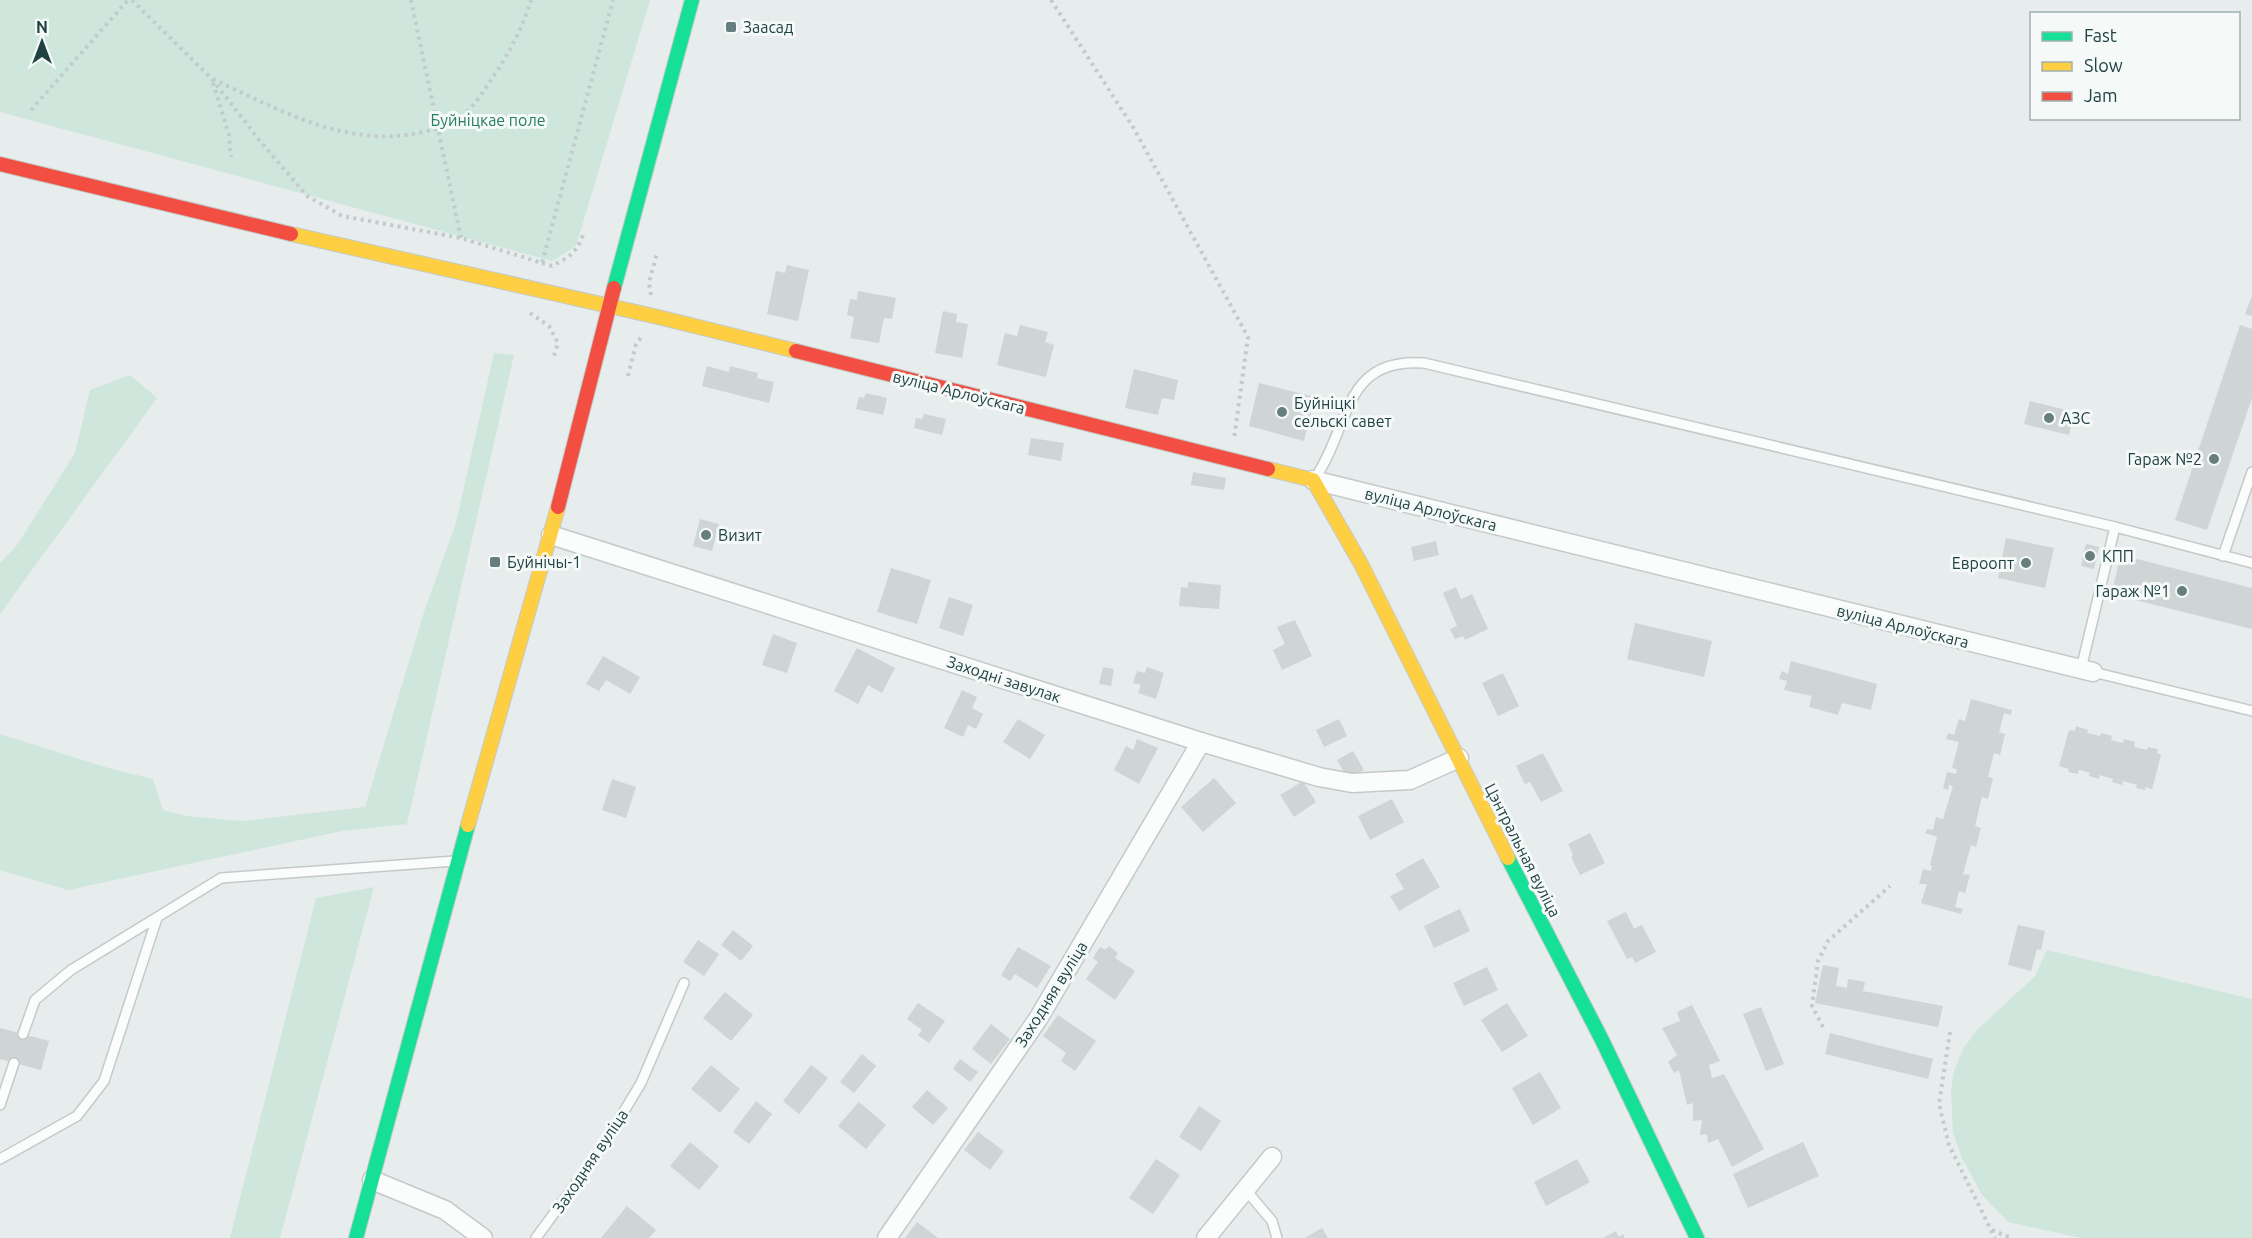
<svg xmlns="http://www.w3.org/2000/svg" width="2252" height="1238" font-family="Ubuntu,sans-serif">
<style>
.green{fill:#cfe6dd}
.building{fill:#ced5d4}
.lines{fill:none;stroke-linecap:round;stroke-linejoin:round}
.lane-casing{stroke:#c4c9c9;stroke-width:12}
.street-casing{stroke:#c4c9c9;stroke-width:21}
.fast-casing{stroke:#c2cac9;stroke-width:16}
.slow-casing{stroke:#c2cac9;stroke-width:16}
.jam-casing{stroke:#c2cac9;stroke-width:16}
.path{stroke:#c2cbcb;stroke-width:4;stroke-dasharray:3 4.5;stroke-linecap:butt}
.lane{stroke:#fbfcfc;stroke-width:9}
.street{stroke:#fbfcfc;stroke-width:18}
.fast{stroke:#16e098;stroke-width:14}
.slow{stroke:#ffcf43;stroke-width:14}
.jam{stroke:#f24e42;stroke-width:14}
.poi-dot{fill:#667e7e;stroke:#f5faf9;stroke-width:2}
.labels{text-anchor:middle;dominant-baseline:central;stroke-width:6;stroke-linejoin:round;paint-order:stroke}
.poi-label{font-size:16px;fill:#214242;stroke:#f5faf9;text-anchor:start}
.park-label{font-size:16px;fill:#277d60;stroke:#f5faf9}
.street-label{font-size:16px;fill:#214242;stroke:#f5faf9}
</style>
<rect width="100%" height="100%" fill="#e7ecec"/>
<!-- green -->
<g class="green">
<polygon points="0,0 650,0 576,246 552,261 0,112"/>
<polygon points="494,353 514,355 407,824 342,831 68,890 0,870 0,734 108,768 153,779 163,810 186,816 242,821 365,807 425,609 456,523"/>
<polygon points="130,375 157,398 0,614 0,563 18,544 75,453 90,390"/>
<polygon points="374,887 280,1238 230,1238 316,898"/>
<polygon points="2047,950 2252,999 2252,1238 2081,1238 2008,1222 1982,1195 1962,1158 1953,1133 1951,1090 1954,1071 1963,1049 1977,1030 2035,976"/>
</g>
<!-- building -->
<g class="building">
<polygon points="787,265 809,270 798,321 767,314 776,271 785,273"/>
<polygon points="858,291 896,298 892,319 884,318 879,343 850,338 854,317 847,315 850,299 857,300"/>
<polygon points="2252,296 2252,316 2245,314"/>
<polygon points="943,311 957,314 956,322 968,324 962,358 935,353"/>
<polygon points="1020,325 1048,332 1045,342 1054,345 1046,377 997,365 1005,333 1017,336"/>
<polygon points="2240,325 2252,329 2252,398 2207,530 2175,520"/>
<polygon points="707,366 729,372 730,366 758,373 757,378 774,382 769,403 702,386"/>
<polygon points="1134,369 1178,380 1174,400 1162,398 1158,415 1125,408"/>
<polygon points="1259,383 1315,397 1304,441 1249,426"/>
<polygon points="866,393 887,398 883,415 856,409 859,397 864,398"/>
<polygon points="2030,401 2075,412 2069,435 2024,424"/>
<polygon points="924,414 946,419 942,435 914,428 916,418 922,419"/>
<polygon points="1031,438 1064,443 1061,461 1028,455"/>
<polygon points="1193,472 1226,478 1224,490 1191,485"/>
<polygon points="700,519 719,524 712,551 693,546"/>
<polygon points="2006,538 2054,548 2045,588 1998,578"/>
<polygon points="1436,541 1439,555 1414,561 1411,547"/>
<polygon points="2086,544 2099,547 2094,569 2081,566"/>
<polygon points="2121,555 2252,588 2252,629 2111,594"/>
<polygon points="891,568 931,580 917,624 877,612"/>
<polygon points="1188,582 1221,585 1219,609 1179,606 1181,587 1188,588"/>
<polygon points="1456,587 1461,599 1472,594 1488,629 1465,640 1463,636 1455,639 1450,629 1457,626 1443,593"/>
<polygon points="949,597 973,605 963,636 939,628"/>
<polygon points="1295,620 1312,656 1282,670 1273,650 1285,644 1277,627"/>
<polygon points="1635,623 1712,641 1704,677 1627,659"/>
<polygon points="773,634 797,643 787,673 762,665"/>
<polygon points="857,648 895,668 882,693 868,685 858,704 834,691"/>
<polygon points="603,656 640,677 630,694 606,680 599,691 586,684"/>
<polygon points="1791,661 1877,684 1871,710 1842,703 1838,715 1809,707 1812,696 1784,690 1787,681 1779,679 1782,671 1788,674"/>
<polygon points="1103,667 1114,669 1111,686 1099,684"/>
<polygon points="1147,667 1164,673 1156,699 1138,693 1141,685 1133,683 1137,671 1145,673"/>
<polygon points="1503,673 1519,706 1498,716 1482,683"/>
<polygon points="962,690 977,697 972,708 983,714 976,729 968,725 963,737 944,728"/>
<polygon points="1971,699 2012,710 2011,715 2004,713 1999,732 2005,734 2000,755 1994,753 1988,777 1993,778 1988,799 1982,797 1975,826 1981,828 1976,847 1971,845 1963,874 1970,875 1965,893 1959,891 1955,907 1963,909 1961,914 1921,903 1927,884 1919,884 1923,869 1931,871 1932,866 1930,865 1937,837 1925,833 1927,829 1933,830 1936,817 1943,819 1953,786 1949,785 1948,790 1943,788 1947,772 1956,774 1957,769 1952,768 1959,742 1946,739 1948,733 1954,735 1959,719 1965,721"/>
<polygon points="1018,719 1045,735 1030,759 1003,742"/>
<polygon points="1339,719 1347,736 1324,747 1316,730"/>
<polygon points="2076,726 2088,730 2087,733 2100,736 2101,733 2112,736 2111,740 2123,743 2124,739 2135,742 2134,747 2147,750 2148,747 2158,749 2157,753 2161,755 2152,789 2145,787 2145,790 2136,788 2137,785 2123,781 2122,785 2112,782 2113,779 2100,775 2099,779 2089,776 2090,773 2079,770 2078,774 2068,772 2069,769 2059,766 2069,730 2075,731"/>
<polygon points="1137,739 1158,748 1139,784 1114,770 1126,746 1133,750"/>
<polygon points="1353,751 1364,770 1348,779 1337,760"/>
<polygon points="1543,753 1563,791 1541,802 1530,782 1525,784 1516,766"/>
<polygon points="1214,778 1236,803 1203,832 1181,807"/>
<polygon points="612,779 636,787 626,818 602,810"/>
<polygon points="1303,781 1316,802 1294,817 1280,795"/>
<polygon points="1392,799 1404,822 1370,840 1358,816"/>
<polygon points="1590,833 1605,863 1580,875 1571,857 1573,855 1568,844"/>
<polygon points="1423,858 1440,887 1399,911 1390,896 1404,889 1395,874"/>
<polygon points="1460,909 1470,931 1434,948 1424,926"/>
<polygon points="1626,912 1634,929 1642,925 1656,952 1635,963 1632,957 1627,959 1607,921"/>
<polygon points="2018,925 2045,931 2041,950 2037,949 2031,971 2008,965"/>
<polygon points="733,930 753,946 741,961 721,945"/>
<polygon points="698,940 719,954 704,976 683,962"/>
<polygon points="1109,946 1118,953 1115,958 1135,971 1115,1000 1086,979 1098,962 1093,958 1100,947 1105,950"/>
<polygon points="1018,947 1051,966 1037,988 1015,974 1010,981 1001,975"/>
<polygon points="1823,965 1839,968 1836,986 1847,988 1848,979 1865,982 1863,991 1943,1006 1938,1027 1815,1003"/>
<polygon points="1487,967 1498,990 1464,1006 1453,983"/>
<polygon points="725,992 753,1015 731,1041 703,1018"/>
<polygon points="918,1003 945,1021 929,1043 918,1035 922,1030 907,1019"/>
<polygon points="1507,1003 1528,1036 1502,1052 1481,1020"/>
<polygon points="1692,1005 1720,1061 1709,1065 1712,1078 1724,1074 1764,1149 1732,1167 1718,1139 1708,1143 1707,1134 1700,1135 1702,1120 1693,1121 1693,1103 1687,1105 1679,1070 1674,1073 1668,1062 1677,1055 1662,1028 1680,1021 1677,1012"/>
<polygon points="1761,1007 1784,1064 1766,1071 1743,1014"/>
<polygon points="1058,1015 1096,1041 1075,1071 1061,1061 1066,1053 1043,1036"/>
<polygon points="991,1024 1010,1039 991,1064 972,1049"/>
<polygon points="0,1028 49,1041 41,1070 0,1059"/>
<polygon points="1830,1033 1933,1059 1928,1079 1825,1054"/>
<polygon points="862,1054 876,1066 854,1093 840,1082"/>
<polygon points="960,1059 978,1072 970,1082 953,1069"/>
<polygon points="711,1065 740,1089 720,1113 691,1089"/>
<polygon points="811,1065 828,1078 799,1114 783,1101"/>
<polygon points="1540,1072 1561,1108 1533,1125 1512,1088"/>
<polygon points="927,1090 948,1108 933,1125 912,1107"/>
<polygon points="756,1101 772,1114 749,1144 733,1132"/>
<polygon points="859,1102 886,1125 866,1149 838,1126"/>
<polygon points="1199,1106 1221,1121 1201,1151 1179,1137"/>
<polygon points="978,1132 1004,1151 990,1170 964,1150"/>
<polygon points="690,1142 719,1166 699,1190 670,1166"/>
<polygon points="1803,1142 1819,1176 1748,1208 1733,1174"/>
<polygon points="1156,1159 1180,1175 1153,1214 1129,1198"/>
<polygon points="1577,1159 1590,1182 1546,1206 1534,1182"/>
<polygon points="627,1206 656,1230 649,1238 601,1238"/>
<polygon points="917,1222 938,1238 905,1238"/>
<polygon points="1322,1228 1328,1238 1305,1238"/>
<polygon points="1616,1231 1619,1237 1623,1234 1625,1238 1603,1238"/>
</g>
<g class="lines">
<defs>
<g id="lane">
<path d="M1315 478C1351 426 1342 357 1424 363L2115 527 2252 563"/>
<polyline points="2223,556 2252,472"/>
<polyline points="2081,669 2115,527"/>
<polyline points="2093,672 2252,711"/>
<polyline points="23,1034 35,1000 71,970 221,878 455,861"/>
<polyline points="0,1105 14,1063"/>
<polyline points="0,1159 77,1116 104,1081 157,918"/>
<polyline points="1245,1189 1272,1221 1277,1238"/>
<polyline points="536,1238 603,1146 641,1083 684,983"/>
</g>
<g id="street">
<polyline points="1313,480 2093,672"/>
<polyline points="551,535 1201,742 1319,777 1352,783 1410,780 1459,758"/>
<polyline points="372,1180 445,1210 483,1238"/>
<polyline points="887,1238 1038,1019 1201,742"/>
<polyline points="1206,1238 1272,1157"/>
</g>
<g id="fast">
<polyline points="614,288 692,0"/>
<polyline points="1508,858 1602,1040 1697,1238"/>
<polyline points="356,1238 468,825"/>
</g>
<g id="slow">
<polyline points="291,234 658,317 796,351"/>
<polyline points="1268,469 1313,480 1361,564 1508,858"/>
<polyline points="468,825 558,507"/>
</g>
<g id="jam">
<polyline points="0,164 291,234"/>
<polyline points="796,351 1268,469"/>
<polyline points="558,507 614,288"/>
</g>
</defs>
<!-- lane casing -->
<use href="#lane" class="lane-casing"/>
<!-- street casing -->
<use href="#street" class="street-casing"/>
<!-- fast casing -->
<use href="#fast" class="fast-casing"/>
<!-- slow casing -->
<use href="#slow" class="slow-casing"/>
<!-- jam casing -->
<use href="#jam" class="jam-casing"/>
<!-- path -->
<g class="path">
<polyline points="132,0 212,79 260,141 307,196 342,216 461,238 542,263 613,0"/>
<polyline points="411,0 461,238"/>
<polyline points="1051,0 1133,127 1248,337 1234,439"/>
<path d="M213 79C277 109 345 148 418 133 433 130 448 126 461 117 475 106 485 89 495 74 510 51 523 27 531 0"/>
<polyline points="213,83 229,135 231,157"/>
<polyline points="31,110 128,0"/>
<path d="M542 263 552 266C569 257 576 254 583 235"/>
<polyline points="651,295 649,283 657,253"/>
<polyline points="530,313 549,326 558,343 554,356"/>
<polyline points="628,376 636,344 643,335"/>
<polyline points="1823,1027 1812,1006 1818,961 1828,941 1890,886"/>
<polyline points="1950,1032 1939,1104 1949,1145 1995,1238"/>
<polyline points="1992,1230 2011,1238"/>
</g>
<!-- lane -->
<use href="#lane" class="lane"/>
<!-- street -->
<use href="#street" class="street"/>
<!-- fast -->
<use href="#fast" class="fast"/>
<!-- slow -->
<use href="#slow" class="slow"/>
<!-- jam -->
<use href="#jam" class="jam"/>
</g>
<!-- markers -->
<g class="poi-dot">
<rect x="725" y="21" width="12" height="12" rx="3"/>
<circle cx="1282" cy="412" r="6"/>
<circle cx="2049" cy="418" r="6"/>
<circle cx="2214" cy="459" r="6"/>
<circle cx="706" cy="535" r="6"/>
<circle cx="2090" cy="556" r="6"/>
<rect x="489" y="556" width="12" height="12" rx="3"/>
<circle cx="2026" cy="563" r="6"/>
<circle cx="2182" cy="591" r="6"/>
</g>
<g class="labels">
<!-- poi labels -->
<g class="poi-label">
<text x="743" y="27">Заасад</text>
<text x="1294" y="403">Буйніцкі<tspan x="1294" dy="18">сельскі савет</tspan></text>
<text x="2061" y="418">АЗС</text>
<text x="2202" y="459" text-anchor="end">Гараж №2</text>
<text x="718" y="535">Визит</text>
<text x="2102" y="556">КПП</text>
<text x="507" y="562">Буйнічы-1</text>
<text x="2014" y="563" text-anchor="end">Евроопт</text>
<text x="2170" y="591" text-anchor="end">Гараж №1</text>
</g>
<!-- park labels -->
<g class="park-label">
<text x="488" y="120">Буйніцкае поле</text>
</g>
<!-- street labels -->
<g class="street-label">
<text transform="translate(959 392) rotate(14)">вуліца Арлоўскага</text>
<text transform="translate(1431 509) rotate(14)">вуліца Арлоўскага</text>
<text transform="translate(1903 626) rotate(14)">вуліца Арлоўскага</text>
<text transform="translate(1004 679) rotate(18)">Заходні завулак</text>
<text transform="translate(1523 850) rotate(63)">Цэнтральная вуліца</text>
<text transform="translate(1051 994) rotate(-58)">Заходняя вуліца</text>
<text transform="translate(590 1161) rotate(-56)">Заходняя вуліца</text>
</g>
</g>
<!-- legend -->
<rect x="2030" y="12" width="210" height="108" fill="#f5faf9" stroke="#a0b0b0" stroke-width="1.5"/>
<rect x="2042" y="32" width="30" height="9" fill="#16e098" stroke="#a0b0b0" stroke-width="1.5"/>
<text x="2084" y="42" font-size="18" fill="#214242">Fast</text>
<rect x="2042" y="62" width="30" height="9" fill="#ffcf43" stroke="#a0b0b0" stroke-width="1.5"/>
<text x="2084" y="72" font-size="18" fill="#214242">Slow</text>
<rect x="2042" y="92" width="30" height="9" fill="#f24e42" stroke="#a0b0b0" stroke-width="1.5"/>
<text x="2084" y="102" font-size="18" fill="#214242">Jam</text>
<!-- north arrow -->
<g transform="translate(42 42)" stroke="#f5faf9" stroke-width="4.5" paint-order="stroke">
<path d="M0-4.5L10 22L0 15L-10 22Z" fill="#214242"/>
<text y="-9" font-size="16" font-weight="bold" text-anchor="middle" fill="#214242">N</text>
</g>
</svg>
